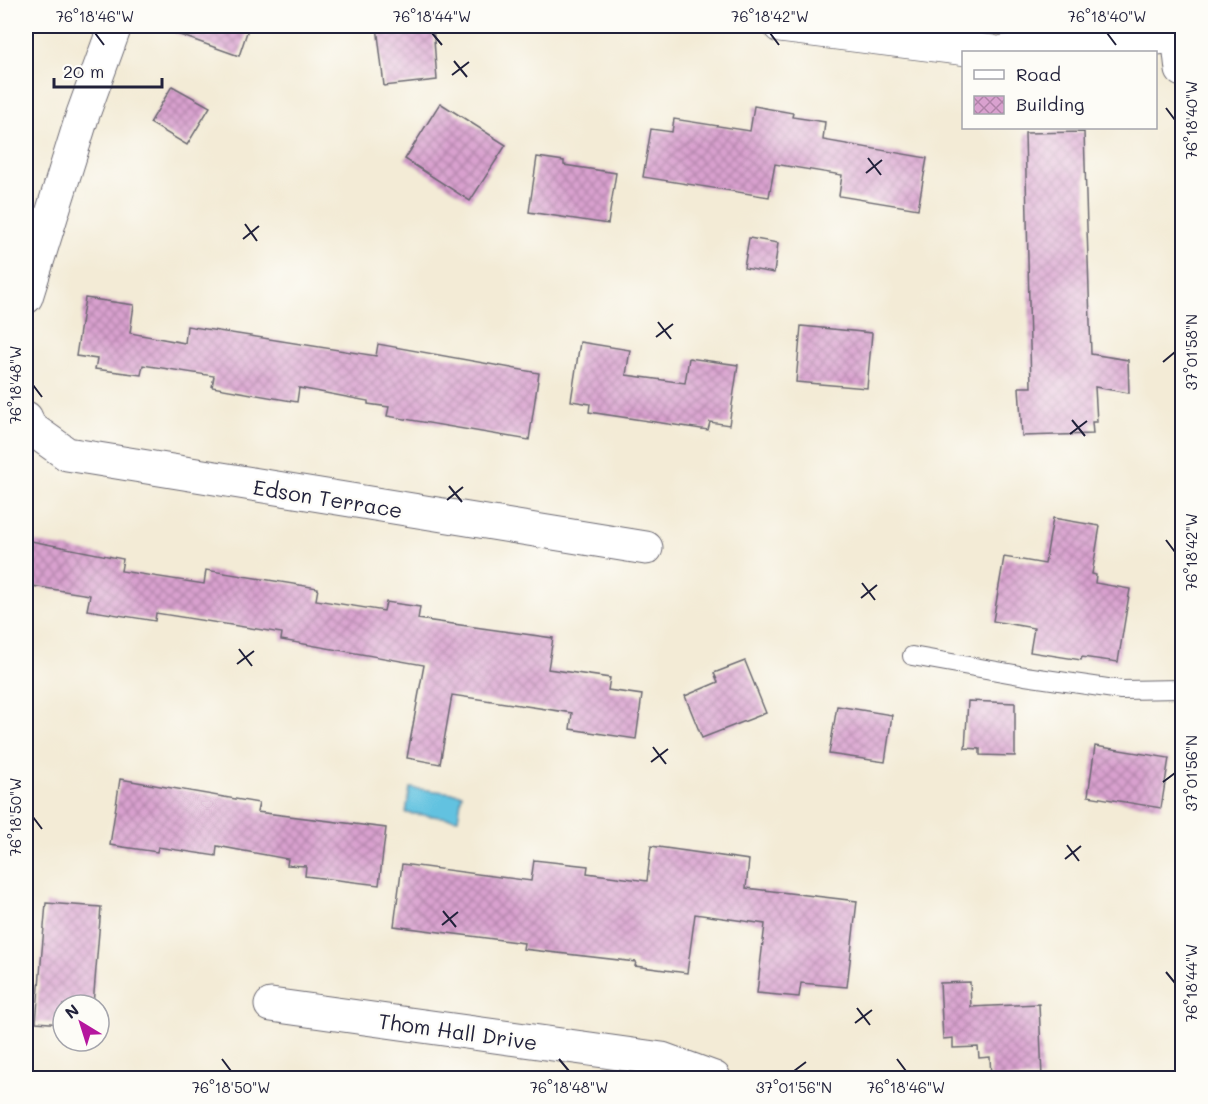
<svg xmlns="http://www.w3.org/2000/svg" width="1208" height="1104" font-family="Mali,sans-serif">
<style>
.water{fill:#62c2e0;stroke:#42728e;stroke-width:1.5}
.building{fill:url(#building-cross-hatch)}
.lines{fill:none;stroke-linecap:round;stroke-linejoin:round}
.lane-casing{stroke:#6b6871;stroke-width:20}
.street-casing{stroke:#6b6871;stroke-width:35}
.secondary-casing{stroke:#6b6871;stroke-width:35}
.lane{stroke:#fff;stroke-width:18}
.street{stroke:#fff;stroke-width:33}
.secondary{stroke:#fff;stroke-width:33}
.ticks{fill:none;stroke:#22223b;stroke-width:2}
.labels{text-anchor:middle;dominant-baseline:central;stroke-width:4.5;stroke-linejoin:round;paint-order:stroke}
.street-label{font-size:21px;fill:#22223b;stroke:#fdfcf7}
.neatline{fill:none;stroke:#22223b;stroke-width:2}
.ticks-label{font-size:15px;text-anchor:middle;fill:#22223b}
</style>
<defs>
<pattern id="building-cross-hatch" width="8" height="8" patternUnits="userSpaceOnUse" patternTransform="scale(1.5)"><rect width="8" height="8" fill="#d9a1cf"/><path d="M0 0l8 8M0 8l8-8" fill="none" stroke="#b083a9"/></pattern>
</defs>
<rect width="100%" height="100%" fill="#fdfcf7"/>
<filter id="ink" filterUnits="userSpaceOnUse"><feTurbulence type="fractalNoise" baseFrequency=".0167" numOctaves="2"/><feDisplacementMap in="SourceGraphic" scale="12" xChannelSelector="R" yChannelSelector="G"/><feConvolveMatrix kernelMatrix="1 2 1 2 8 2 1 2 1" color-interpolation-filters="sRGB"/></filter>
<filter id="wash" filterUnits="userSpaceOnUse"><feTurbulence type="fractalNoise" baseFrequency=".008" numOctaves="4" result="noise"/><feDisplacementMap in="SourceGraphic" scale="24" xChannelSelector="R" yChannelSelector="G"/><feGaussianBlur stdDeviation="1.35" result="paint"/><feColorMatrix in="noise" values="0 0 0 0 0 0 0 0 0 0 0 0 0 0 0 0 0 1.4 0 .05"/><feComposite in="paint" operator="in"/></filter>
<g filter="url(#wash)">
<rect width="100%" height="100%" fill="#f3ebd6"/>
<!-- water -->
<polygon class="water" points="410,788 462,794 458,819 406,813"/>
<g id="blocks">
<!-- building -->
<g class="building">
<polygon points="164,26 249,26 239,56 163,29"/>
<polygon points="377,26 433,26 437,80 384,86"/>
<polygon points="172,86 210,107 187,145 150,123"/>
<polygon points="440,103 506,145 470,201 405,159"/>
<polygon points="754,106 793,113 792,117 825,122 823,140 927,158 918,209 839,196 842,175 775,164 769,197 643,177 651,129 672,132 674,119 750,131"/>
<polygon points="1084,132 1091,354 1128,360 1129,393 1095,387 1097,422 1092,422 1093,434 1022,436 1019,387 1031,387 1025,133"/>
<polygon points="537,157 564,161 564,165 616,173 608,224 529,212"/>
<polygon points="749,238 778,243 774,273 744,268"/>
<polygon points="85,298 134,305 130,333 185,343 187,326 376,356 378,344 539,373 529,440 387,416 389,407 368,404 368,401 299,388 297,402 212,387 214,376 143,365 141,375 95,369 97,359 76,356"/>
<polygon points="801,326 872,333 867,388 796,382"/>
<polygon points="580,342 630,350 626,375 685,383 689,358 738,365 729,425 710,422 708,430 589,412 590,404 571,401"/>
<polygon points="1053,518 1100,526 1092,574 1096,575 1095,583 1130,589 1118,662 1082,657 1081,660 1030,652 1034,628 993,621 1004,557 1045,564"/>
<polygon points="26,540 123,559 121,571 204,584 206,570 318,588 316,600 384,611 386,602 420,607 418,619 553,638 548,669 610,678 608,690 642,695 636,739 570,729 572,713 452,695 440,764 407,758 424,665 281,640 282,633 156,613 155,621 87,610 90,595 26,585"/>
<polygon points="745,661 766,713 702,738 685,696 718,682 714,673"/>
<polygon points="968,701 1015,703 1015,756 980,755 980,749 965,748"/>
<polygon points="837,706 892,715 885,762 829,754"/>
<polygon points="1095,746 1169,758 1161,808 1088,796"/>
<polygon points="120,779 259,803 257,812 386,828 379,885 305,876 306,866 287,865 288,859 217,846 216,856 158,847 157,852 110,845"/>
<polygon points="651,846 749,860 746,888 857,901 847,987 801,983 799,997 757,993 765,924 695,914 687,973 635,966 636,962 523,949 524,943 394,926 402,864 531,881 534,860 588,866 587,873 647,881"/>
<polygon points="46,903 101,907 93,1005 63,1005 63,1024 36,1022"/>
<polygon points="970,982 971,1007 1039,1004 1042,1078 991,1078 990,1057 979,1058 978,1047 953,1048 953,1038 943,1039 940,983"/>
</g>
</g>
</g>
<g filter="url(#ink)">
<use href="#blocks" fill-opacity="0" stroke="#6b6871" stroke-width="1.5"/>
<g class="lines">
<defs>
<polyline id="lane" points="912,656 1025,676 1121,690 1182,689"/>
<g id="street">
<polyline points="780,26 992,52"/>
<polyline points="1004,52 1178,36"/>
<polyline points="26,297 83,114 115,26"/>
<polyline points="26,418 29,427 67,454 646,548"/>
<polyline points="271,1005 662,1059 714,1078"/>
</g>
<polyline id="secondary" points="1177,26 1182,70"/>
</defs>
<!-- lane casing -->
<use href="#lane" class="lane-casing"/>
<!-- street casing -->
<use href="#street" class="street-casing"/>
<!-- secondary casing -->
<use href="#secondary" class="secondary-casing"/>
<!-- lane -->
<use href="#lane" class="lane"/>
<!-- street -->
<use href="#street" class="street"/>
<!-- secondary -->
<use href="#secondary" class="secondary"/>
</g>
</g>
<!-- ticks -->
<path class="ticks" d="M95 33 104 45M432 33 442 45M770 33 779 45M1107 33 1116 45M454 61 467 77M452 75 469 62M1166 108 1175 120M868 158 881 175M866 173 882 160M245 224 257 241M243 239 259 226M658 322 671 339M656 337 673 324M1163 362 1175 352M33 385 42 397M1072 420 1085 436M1070 434 1087 421M449 486 462 502M447 500 463 487M1166 540 1175 552M862 583 875 600M861 598 877 585M239 649 252 666M237 664 254 651M653 747 666 764M651 762 668 749M1163 782 1175 773M33 817 42 829M1067 845 1079 861M1065 859 1081 846M443 911 456 927M442 925 458 912M1166 972 1175 983M857 1008 870 1025M855 1023 872 1010M222 1059 231 1071M559 1059 569 1071M897 1059 906 1071M794 1071 806 1062"/>
<g class="labels">
<!-- street labels -->
<g class="street-label">
<text transform="translate(328 498) rotate(9)">Edson Terrace</text>
<text transform="translate(458 1031) rotate(8)">Thom Hall Drive</text>
</g>
</g>
<!-- margin -->
<rect width="1208" height="1104" fill="none" stroke="#fdfcf7" stroke-width="66"/>
<!-- legend -->
<rect x="962" y="51" width="195" height="78" fill="#fdfcf7" stroke="#a5a5ac" stroke-width="1.5"/>
<rect x="974" y="70" width="30" height="9" fill="#ffffff" stroke="#a5a5ac" stroke-width="1.5"/>
<text x="1016" y="81" font-size="18" fill="#22223b">Road</text>
<rect x="974" y="96" width="30" height="18" fill="url(#building-cross-hatch)" stroke="#a5a5ac" stroke-width="1.5"/>
<text x="1016" y="111" font-size="18" fill="#22223b">Building</text>
<!-- north arrow -->
<g transform="translate(81 1023) rotate(322)"><circle r="28" fill="#fdfcf7" stroke="#a5a5ac" stroke-width="1.5"/>
<path d="M0-4.5L10 22L0 15L-10 22Z" fill="#b5179e"/>
<text y="-9" font-size="16" font-weight="bold" text-anchor="middle" fill="#22223b">N</text>
</g>
<!-- scale -->
<path d="M54 78v9h108v-9" fill="none" stroke="#22223b" stroke-width="3"/>
<text x="63" y="78" font-size="18" fill="#22223b" stroke="#fdfcf7" stroke-width="4.5" paint-order="stroke">20 m</text>
<rect x="33" y="33" width="1142" height="1038" class="neatline"/>
<g class="ticks-label">
<text x="95" y="22">76°18'46"W</text>
<text x="432" y="22">76°18'44"W</text>
<text x="770" y="22">76°18'42"W</text>
<text x="1107" y="22">76°18'40"W</text>
<text transform="translate(1192 120) rotate(-90)" y="5">76°18'40"W</text>
<text transform="translate(1192 352) rotate(-90)" y="5">37°01'58"N</text>
<text transform="translate(16 385) rotate(-90)" y="5">76°18'48"W</text>
<text transform="translate(1192 552) rotate(-90)" y="5">76°18'42"W</text>
<text transform="translate(1192 773) rotate(-90)" y="5">37°01'56"N</text>
<text transform="translate(16 817) rotate(-90)" y="5">76°18'50"W</text>
<text transform="translate(1192 983) rotate(-90)" y="5">76°18'44"W</text>
<text x="231" y="1093">76°18'50"W</text>
<text x="569" y="1093">76°18'48"W</text>
<text x="794" y="1093">37°01'56"N</text>
<text x="906" y="1093">76°18'46"W</text>
</g>
</svg>
